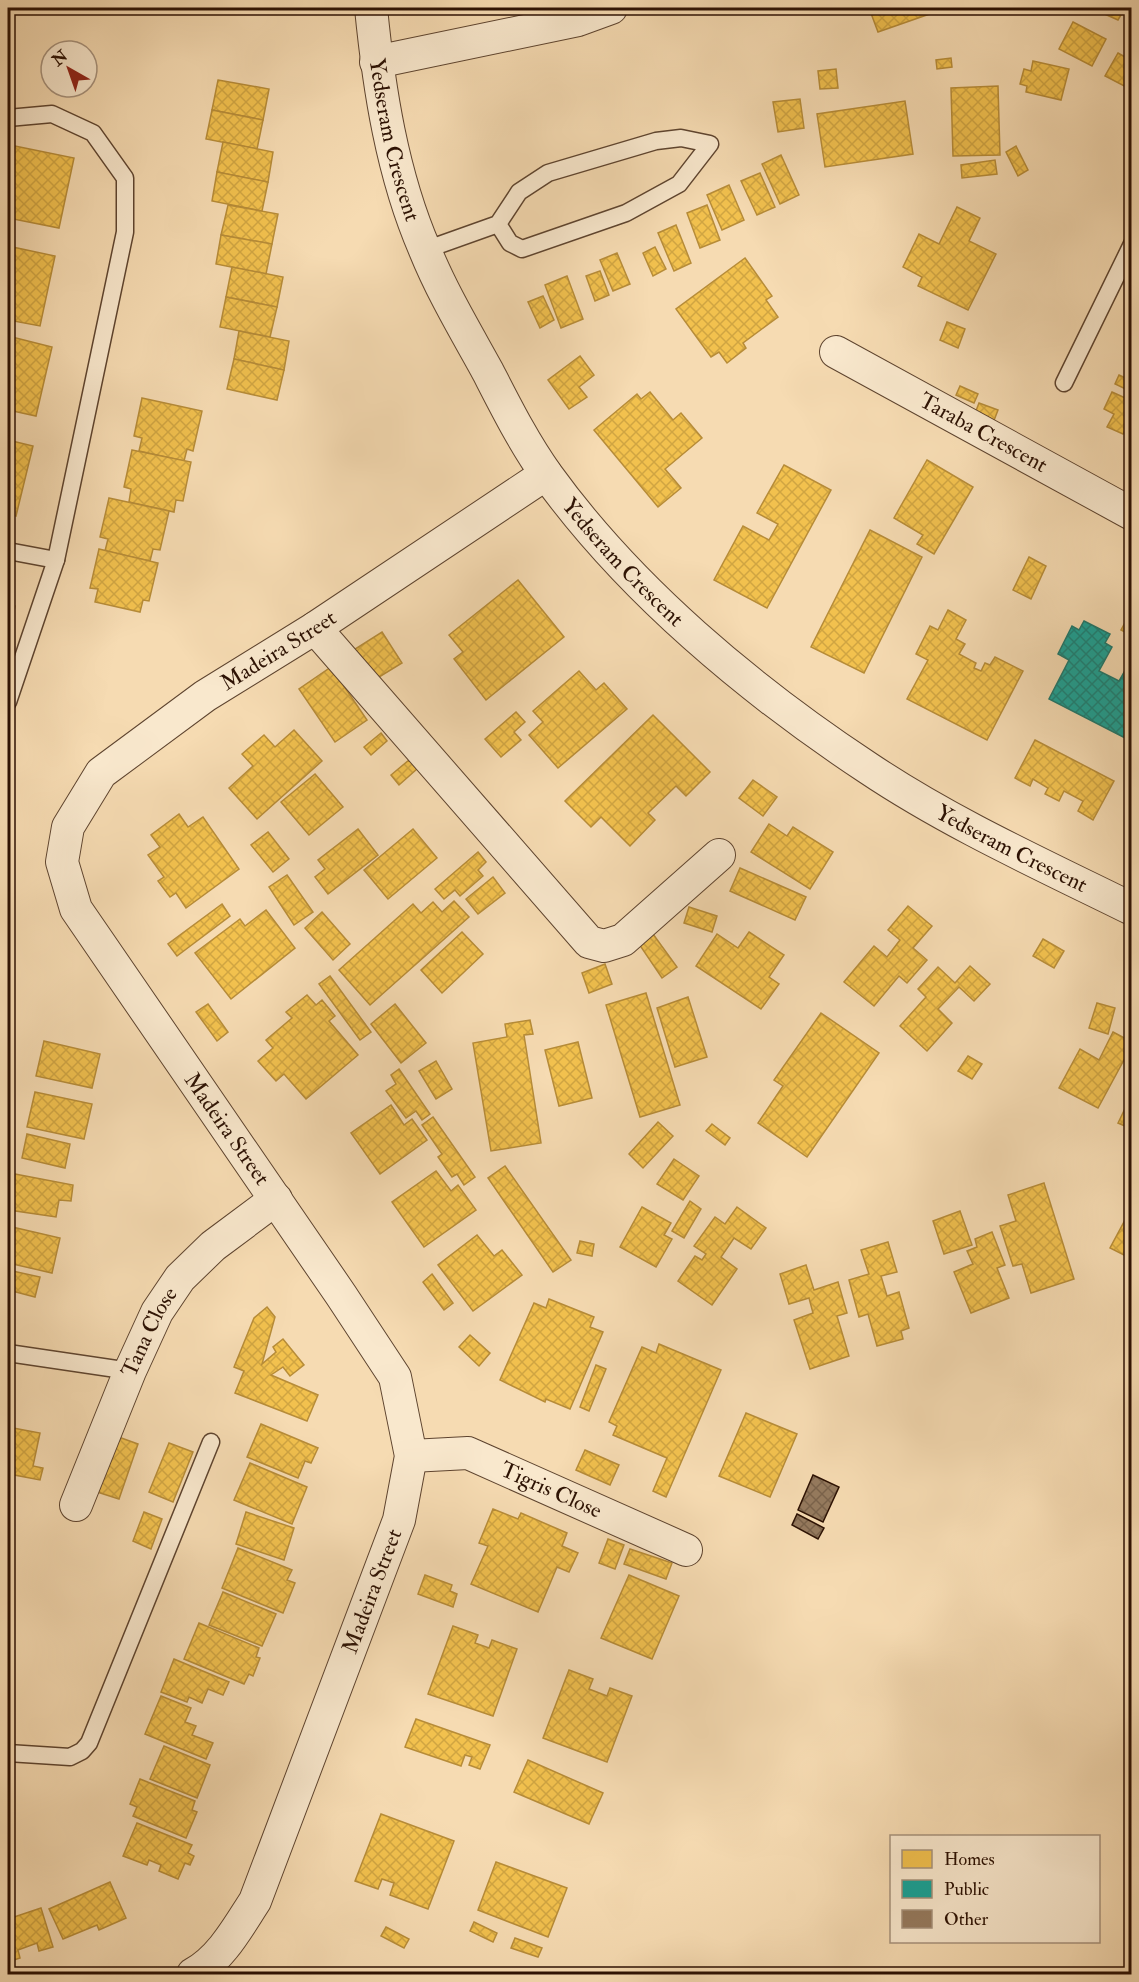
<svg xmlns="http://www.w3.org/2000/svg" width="1139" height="1982" font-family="'IM FELL Double Pica',serif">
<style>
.homes{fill:url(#homes-cross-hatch);stroke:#b78c38;stroke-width:1.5}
.public{fill:url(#public-cross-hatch);stroke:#1d776b;stroke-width:1.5}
.building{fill:url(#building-cross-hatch);stroke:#2c1103;stroke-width:1.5}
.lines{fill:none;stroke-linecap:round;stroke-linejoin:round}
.lane-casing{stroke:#5e442f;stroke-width:19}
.street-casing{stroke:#5e442f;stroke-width:34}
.lane{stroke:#f9e8cd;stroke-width:16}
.street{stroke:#f9e8cd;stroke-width:32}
.labels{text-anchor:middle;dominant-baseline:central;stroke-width:6;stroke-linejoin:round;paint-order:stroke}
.street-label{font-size:22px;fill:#2c1103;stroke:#f9e8cd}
</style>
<defs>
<pattern id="homes-cross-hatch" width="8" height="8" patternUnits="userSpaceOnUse" patternTransform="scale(1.5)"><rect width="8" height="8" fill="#f2c14e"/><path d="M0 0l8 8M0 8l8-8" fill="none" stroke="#d0a542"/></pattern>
<pattern id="public-cross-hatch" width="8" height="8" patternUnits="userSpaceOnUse" patternTransform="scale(1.5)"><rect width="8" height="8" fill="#17a398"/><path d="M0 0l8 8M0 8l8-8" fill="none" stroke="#15837a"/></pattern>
<pattern id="building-cross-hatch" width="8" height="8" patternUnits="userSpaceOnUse" patternTransform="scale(1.5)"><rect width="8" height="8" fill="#957a5e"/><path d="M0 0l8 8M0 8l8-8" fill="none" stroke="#7a634b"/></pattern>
</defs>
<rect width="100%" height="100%" fill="#f6dbb2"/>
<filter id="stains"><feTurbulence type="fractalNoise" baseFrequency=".00333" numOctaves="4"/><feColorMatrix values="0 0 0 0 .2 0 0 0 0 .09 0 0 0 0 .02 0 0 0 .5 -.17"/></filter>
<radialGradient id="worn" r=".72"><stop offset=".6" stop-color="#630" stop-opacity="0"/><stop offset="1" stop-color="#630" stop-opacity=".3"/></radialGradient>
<!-- homes -->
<g class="homes">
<polygon points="869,8 940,8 941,10 878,32"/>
<polygon points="1091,8 1125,8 1118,20"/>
<polygon points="1073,22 1106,39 1092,66 1059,49"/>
<polygon points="1118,53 1132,61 1132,90 1105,76"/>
<polygon points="951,58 952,67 937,69 936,60"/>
<polygon points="1033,61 1069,69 1061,100 1026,92 1027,86 1020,84 1024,69 1031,71"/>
<polygon points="836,69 838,88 820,89 818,71"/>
<polygon points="218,80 269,89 263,120 212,110"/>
<polygon points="998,86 1000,155 953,156 951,88"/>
<polygon points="800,99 804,128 778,132 773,102"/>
<polygon points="905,101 913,154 825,167 817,114"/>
<polygon points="212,110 263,120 257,149 206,139"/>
<polygon points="223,142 273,152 268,182 217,172"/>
<polygon points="10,145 74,158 59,228 8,218"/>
<polygon points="1016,146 1028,170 1018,176 1006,152"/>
<polygon points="781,155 799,195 780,204 762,164"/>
<polygon points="995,160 997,174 962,178 961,165"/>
<polygon points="217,172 268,182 262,211 212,201"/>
<polygon points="760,173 775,207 757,215 741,181"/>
<polygon points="729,185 744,220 722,230 707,195"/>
<polygon points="228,205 278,214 272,244 221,235"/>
<polygon points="707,205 720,240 700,248 687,213"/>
<polygon points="957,207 980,218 969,241 996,254 968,310 918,286 922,277 903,267 919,234 939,244"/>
<polygon points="676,225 691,263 674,271 658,233"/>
<polygon points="221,235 272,244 266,274 216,264"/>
<polygon points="8,246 55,256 40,326 8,320"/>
<polygon points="655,247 666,269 653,276 643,253"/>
<polygon points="617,253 630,284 613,291 600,260"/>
<polygon points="745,258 772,296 766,300 778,317 743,343 746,348 727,363 719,352 711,357 676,309"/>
<polygon points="232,267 283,277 277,307 226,297"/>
<polygon points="600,271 609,295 595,301 586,276"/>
<polygon points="567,276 583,319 561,328 545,285"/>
<polygon points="543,296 554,320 540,328 528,302"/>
<polygon points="226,297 277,307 270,337 220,327"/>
<polygon points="947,322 965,329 958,348 940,340"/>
<polygon points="239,331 289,341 284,370 234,359"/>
<polygon points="8,336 52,347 36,416 8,410"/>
<polygon points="580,356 594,375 579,387 587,397 569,409 548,380"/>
<polygon points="234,359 284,370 277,400 227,389"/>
<polygon points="1119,375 1132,381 1132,392 1115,384"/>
<polygon points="960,386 978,394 974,403 956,395"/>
<polygon points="650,392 673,420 681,413 702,438 665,469 681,488 658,507 594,430 637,394 641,399"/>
<polygon points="1112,392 1132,401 1132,433 1125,430 1123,434 1107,427 1114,414 1104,409"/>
<polygon points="142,398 202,411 193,451 187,449 184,461 139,451 142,438 134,436"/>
<polygon points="979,403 998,410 993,423 974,416"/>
<polygon points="8,440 33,446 16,516 8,514"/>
<polygon points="132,450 191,462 183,501 176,500 174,512 129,502 131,489 124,487"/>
<polygon points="927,460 973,487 934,554 917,544 923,535 894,518"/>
<polygon points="784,465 831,490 767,608 714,580 743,526 769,540 778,524 757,513"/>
<polygon points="109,498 169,511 160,550 153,549 150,561 105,551 108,539 100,537"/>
<polygon points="870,530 922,557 864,673 811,647"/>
<polygon points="99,549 158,563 149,601 143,600 140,612 95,602 98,589 90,588"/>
<polygon points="1029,557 1046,566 1031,599 1013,590"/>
<polygon points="518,580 564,637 486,700 454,659 463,652 449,635"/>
<polygon points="8,604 15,606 8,639"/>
<polygon points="948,610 966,620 956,639 965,644 959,654 976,663 974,668 981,671 985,663 990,665 995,657 1023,671 987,740 907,699 928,660 916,654 930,626 938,630"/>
<polygon points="1132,610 1132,636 1121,630"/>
<polygon points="382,632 402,663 371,682 352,651"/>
<polygon points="331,667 367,720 335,742 299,689"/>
<polygon points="579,671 596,690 604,683 627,709 558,768 529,735 543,722 533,711"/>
<polygon points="516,712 525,722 514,732 521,740 501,757 485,739"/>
<polygon points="653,715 710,772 686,796 676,786 648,813 655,820 630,846 601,817 591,827 565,801"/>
<polygon points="294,730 322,761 257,819 229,788 253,766 242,754 264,735 275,747"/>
<polygon points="381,733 387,741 371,755 364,747"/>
<polygon points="1035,740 1114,781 1093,820 1078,811 1083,801 1064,791 1059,801 1045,794 1048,788 1033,779 1030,786 1015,778"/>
<polygon points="409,760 417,769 399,785 391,775"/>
<polygon points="315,774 343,807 309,835 281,802"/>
<polygon points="753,780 777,797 763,816 739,798"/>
<polygon points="179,814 188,827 203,817 239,869 186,908 176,893 170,897 158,881 164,877 148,855 160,847 151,835"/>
<polygon points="769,824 787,836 793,827 833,852 810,889 751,852"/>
<polygon points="358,829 378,855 328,894 315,877 325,869 318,860"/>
<polygon points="413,829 437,858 388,899 364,870"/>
<polygon points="268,832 289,859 273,872 251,845"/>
<polygon points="478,852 486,862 478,870 483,876 460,896 455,890 444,899 435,889"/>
<polygon points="740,868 806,897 795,920 730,891"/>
<polygon points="287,875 313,912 294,925 269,887"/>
<polygon points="493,877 505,893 478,914 466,899"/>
<polygon points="454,901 469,917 370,1005 339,970 413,904 421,913 433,902 442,912"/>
<polygon points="222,904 230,916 177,956 168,944"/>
<polygon points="908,906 932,926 913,948 927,960 907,983 899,976 874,1006 844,982 874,946 887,957 900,940 888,930"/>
<polygon points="689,907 717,916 712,932 684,923"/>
<polygon points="266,910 295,948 231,999 195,953 240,919 245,926"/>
<polygon points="322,912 350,944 333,960 305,928"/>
<polygon points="462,932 483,954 442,993 421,970"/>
<polygon points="749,932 784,955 769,977 779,984 761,1009 696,966 717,934 738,948"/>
<polygon points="653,934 677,967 662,978 639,944"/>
<polygon points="1043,939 1064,951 1054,968 1033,956"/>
<polygon points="605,964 612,984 589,993 582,973"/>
<polygon points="970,966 990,984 974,1001 959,987 938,1009 952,1023 927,1051 900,1026 926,997 918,989 938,967 955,983"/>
<polygon points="330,976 371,1032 360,1040 319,984"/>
<polygon points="646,993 680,1105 640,1117 606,1005"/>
<polygon points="307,995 316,1005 322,1000 335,1016 329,1021 358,1055 306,1099 284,1074 276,1081 258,1061 273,1048 266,1040 292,1018 286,1012"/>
<polygon points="688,997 707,1057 675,1067 657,1008"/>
<polygon points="1097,1003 1115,1008 1108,1034 1089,1028"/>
<polygon points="208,1004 228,1032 217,1041 196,1012"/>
<polygon points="395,1004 426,1043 401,1063 371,1024"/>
<polygon points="821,1013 879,1053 807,1157 758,1123 783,1086 774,1080"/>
<polygon points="530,1020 533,1034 524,1035 541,1143 491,1151 473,1043 507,1037 505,1024"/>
<polygon points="1113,1032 1132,1042 1132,1045 1098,1108 1059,1088 1080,1049 1099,1060"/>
<polygon points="44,1041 100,1054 92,1088 36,1076"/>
<polygon points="578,1042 592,1098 559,1106 545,1050"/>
<polygon points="968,1056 982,1064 972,1079 958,1071"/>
<polygon points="436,1061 452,1089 436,1099 419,1071"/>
<polygon points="399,1069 430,1114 422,1120 416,1111 406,1118 386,1091 396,1084 391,1075"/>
<polygon points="35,1092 92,1104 84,1139 27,1127"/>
<polygon points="1132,1094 1132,1129 1118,1123"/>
<polygon points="391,1105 404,1125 412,1119 427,1140 380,1174 351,1133"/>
<polygon points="433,1117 475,1177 464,1185 457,1174 452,1177 438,1157 442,1154 422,1125"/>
<polygon points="658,1122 673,1136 643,1168 629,1154"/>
<polygon points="712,1124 730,1138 725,1145 706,1131"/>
<polygon points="27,1134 70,1144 65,1168 22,1158"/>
<polygon points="674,1159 699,1176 683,1200 657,1184"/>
<polygon points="505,1166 571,1260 553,1272 488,1178"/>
<polygon points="436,1171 451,1191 458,1185 476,1210 424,1247 392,1202"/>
<polygon points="15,1174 73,1185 71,1201 59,1200 56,1217 9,1210"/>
<polygon points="1044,1183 1074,1279 1031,1293 1022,1264 1013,1266 1000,1226 1016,1221 1008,1195"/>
<polygon points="690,1201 701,1209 684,1238 672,1231"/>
<polygon points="642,1207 671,1223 664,1235 672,1239 656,1267 620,1247"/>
<polygon points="737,1207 766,1228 751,1249 734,1238 721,1257 737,1269 712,1305 678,1281 695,1256 702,1260 706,1254 694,1246 715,1217 725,1224"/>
<polygon points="960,1211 972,1245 944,1254 933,1221"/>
<polygon points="1125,1220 1132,1223 1130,1258 1110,1248"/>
<polygon points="8,1226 60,1238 52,1273 8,1263"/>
<polygon points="992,1232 1005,1265 997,1268 1009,1298 971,1313 954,1272 973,1264 967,1251 977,1247 975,1239"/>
<polygon points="477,1235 494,1256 502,1250 522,1275 473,1311 438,1265"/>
<polygon points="580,1241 594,1244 592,1256 577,1253"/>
<polygon points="888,1242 897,1272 881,1276 887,1296 899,1292 909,1328 901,1331 903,1339 877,1346 868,1314 859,1317 849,1280 869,1274 861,1250"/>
<polygon points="806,1265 814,1290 838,1282 847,1313 837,1316 849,1356 810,1369 794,1320 813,1313 809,1298 789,1304 780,1274"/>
<polygon points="8,1270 40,1277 35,1297 8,1290"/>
<polygon points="432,1274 453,1303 444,1310 423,1282"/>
<polygon points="549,1299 594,1317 590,1327 603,1332 570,1409 546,1399 545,1402 500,1380 534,1303 546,1308"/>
<polygon points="267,1307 275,1317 262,1364 276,1352 273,1347 283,1339 304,1365 290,1376 283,1367 271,1375 318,1395 307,1421 235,1393 244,1371 234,1367 254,1318"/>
<polygon points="470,1335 490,1353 479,1366 459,1347"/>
<polygon points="659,1344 721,1370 666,1497 653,1491 667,1458 613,1435 617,1426 609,1422 642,1347 656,1353"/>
<polygon points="596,1365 606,1369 589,1411 580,1407"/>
<polygon points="746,1413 797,1434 770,1497 719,1476"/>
<polygon points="261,1424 318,1448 311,1463 305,1461 298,1478 247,1457"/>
<polygon points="8,1427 40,1433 33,1466 43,1468 40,1480 14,1475 12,1486 8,1485"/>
<polygon points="113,1435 138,1444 119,1499 94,1491"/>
<polygon points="169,1443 193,1452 173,1502 149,1492"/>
<polygon points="585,1450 619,1465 610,1485 576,1470"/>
<polygon points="250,1463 307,1487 292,1524 234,1500"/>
<polygon points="493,1509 518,1519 521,1513 567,1533 562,1546 578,1553 569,1572 557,1567 538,1612 471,1584 488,1546 479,1543"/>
<polygon points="144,1512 162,1519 151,1549 133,1541"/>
<polygon points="246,1512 294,1528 284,1560 236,1544"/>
<polygon points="608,1539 624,1545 615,1569 599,1563"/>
<polygon points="238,1548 292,1570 287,1580 295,1583 283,1613 222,1588"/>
<polygon points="630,1549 672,1563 666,1579 624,1564"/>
<polygon points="425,1575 452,1585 450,1591 457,1594 453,1607 418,1594"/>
<polygon points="629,1575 679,1596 652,1659 601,1638"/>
<polygon points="223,1592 276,1614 262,1646 209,1625"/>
<polygon points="199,1623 259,1648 256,1657 260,1658 253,1676 249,1674 244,1684 184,1659"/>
<polygon points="453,1626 478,1635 475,1643 489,1648 492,1640 517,1649 493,1716 428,1694"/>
<polygon points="174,1659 229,1682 223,1695 208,1689 202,1703 189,1697 187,1702 161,1692"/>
<polygon points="569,1670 593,1679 589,1689 607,1696 610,1688 632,1696 607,1762 543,1738"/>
<polygon points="161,1696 191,1708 185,1722 196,1726 192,1735 213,1743 206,1759 145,1734"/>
<polygon points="416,1719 490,1745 480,1769 469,1765 472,1757 465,1755 461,1766 405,1747"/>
<polygon points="164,1746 210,1765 197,1798 150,1779"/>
<polygon points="528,1760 603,1793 589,1824 514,1792"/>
<polygon points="140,1779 195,1801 192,1810 197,1812 186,1838 133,1816 137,1807 130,1804"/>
<polygon points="381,1814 454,1841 428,1909 390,1895 394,1883 382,1879 378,1889 355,1881"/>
<polygon points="137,1823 192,1845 188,1853 194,1856 190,1865 185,1863 178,1879 159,1871 161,1865 149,1860 147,1865 123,1856"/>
<polygon points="496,1862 567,1888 548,1937 478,1910"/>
<polygon points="110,1882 126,1918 99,1930 97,1925 63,1939 49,1909"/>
<polygon points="41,1908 53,1947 39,1951 37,1943 18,1950 20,1958 8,1962 8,1919"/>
<polygon points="474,1922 497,1933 493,1942 470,1931"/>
<polygon points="386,1927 409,1939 404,1948 381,1936"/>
<polygon points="515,1938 542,1948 538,1957 511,1948"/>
</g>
<!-- public -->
<polygon class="public" points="1084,621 1110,634 1105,643 1112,647 1099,671 1119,681 1132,658 1132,735 1129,740 1049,699 1069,660 1058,654 1072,626 1079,630"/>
<!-- building -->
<g class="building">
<polygon points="813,1475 839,1487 823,1522 798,1510"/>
<polygon points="797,1514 824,1528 818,1539 792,1525"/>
</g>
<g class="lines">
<defs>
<g id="lane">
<polyline points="8,118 52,114 93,133 125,178 125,232 56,560 8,702"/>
<polyline points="425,250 498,224 519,192 548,173 656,141 681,138 710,144 679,184 626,213 522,249 510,243 498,224"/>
<polyline points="1064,383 1132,244"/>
<polyline points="8,551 56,560"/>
<polyline points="8,1353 130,1371"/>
<polyline points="8,1753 70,1757 82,1751 89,1743 211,1442"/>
</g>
<g id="street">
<path id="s1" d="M371 8C379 89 392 174 425 250 442 292 466 332 488 372 506 407 524 443 547 475 630 590 750 690 868 768 950 823 1043 865 1132 909"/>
<polyline points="376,62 578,20 611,8"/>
<path id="s2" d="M836 352 1132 514"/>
<polyline points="315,628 589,942 604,946 623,940 719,855"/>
<path id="s3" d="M411 1456 468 1453 686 1550"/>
<path id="s4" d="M76 1505 130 1371 157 1312 180 1278 213 1246 276 1199"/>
<path id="s5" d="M193 1974C221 1959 238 1927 255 1901L399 1520 411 1456 395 1377 341 1295 76 909 62 862 68 827 101 773 205 696 315 628 546 474"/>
</g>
</defs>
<!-- lane casing -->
<use href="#lane" class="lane-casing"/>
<!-- street casing -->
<use href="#street" class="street-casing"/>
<!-- lane -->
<use href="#lane" class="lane"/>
<!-- street -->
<use href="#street" class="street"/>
</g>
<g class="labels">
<!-- street labels -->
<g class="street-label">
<text stroke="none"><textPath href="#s1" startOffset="134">Yedseram Crescent</textPath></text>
<text stroke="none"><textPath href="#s2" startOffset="168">Taraba Crescent</textPath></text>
<text stroke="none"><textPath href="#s1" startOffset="621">Yedseram Crescent</textPath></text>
<text stroke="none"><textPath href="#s5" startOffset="1580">Madeira Street</textPath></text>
<text stroke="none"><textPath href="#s1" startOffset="1107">Yedseram Crescent</textPath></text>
<text transform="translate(227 1129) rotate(55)">Madeira Street</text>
<text stroke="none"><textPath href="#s4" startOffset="188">Tana Close</textPath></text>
<text stroke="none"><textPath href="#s3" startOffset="148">Tigris Close</textPath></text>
<text stroke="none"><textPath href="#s5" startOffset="428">Madeira Street</textPath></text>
</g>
</g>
<!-- margin -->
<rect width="1139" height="1982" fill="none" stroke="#f6dbb2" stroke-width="30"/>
<rect x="9" y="9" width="1121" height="1964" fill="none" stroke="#2c1103" stroke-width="3"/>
<rect x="15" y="15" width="1109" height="1952" fill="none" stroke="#2c1103" stroke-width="1.5"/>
<!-- legend -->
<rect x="890" y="1835" width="210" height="108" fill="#f9e8cd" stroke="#a7927c" stroke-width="1.5"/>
<rect x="902" y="1850" width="30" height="18" fill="#f2c14e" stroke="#a7927c" stroke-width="1.5"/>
<text x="944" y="1865" font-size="18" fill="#2c1103">Homes</text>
<rect x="902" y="1880" width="30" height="18" fill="#17a398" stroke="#a7927c" stroke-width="1.5"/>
<text x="944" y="1895" font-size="18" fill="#2c1103">Public</text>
<rect x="902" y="1910" width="30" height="18" fill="#957a5e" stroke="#a7927c" stroke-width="1.5"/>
<text x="944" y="1925" font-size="18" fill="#2c1103">Other</text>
<!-- north arrow -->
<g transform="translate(69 69) rotate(320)"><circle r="28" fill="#f9e8cd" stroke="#a7927c" stroke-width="1.5"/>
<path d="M0-4.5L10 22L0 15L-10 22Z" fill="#8f2418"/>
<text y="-9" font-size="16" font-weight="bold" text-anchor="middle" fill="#2c1103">N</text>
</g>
<rect width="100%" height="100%" filter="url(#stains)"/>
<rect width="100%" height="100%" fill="url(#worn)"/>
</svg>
